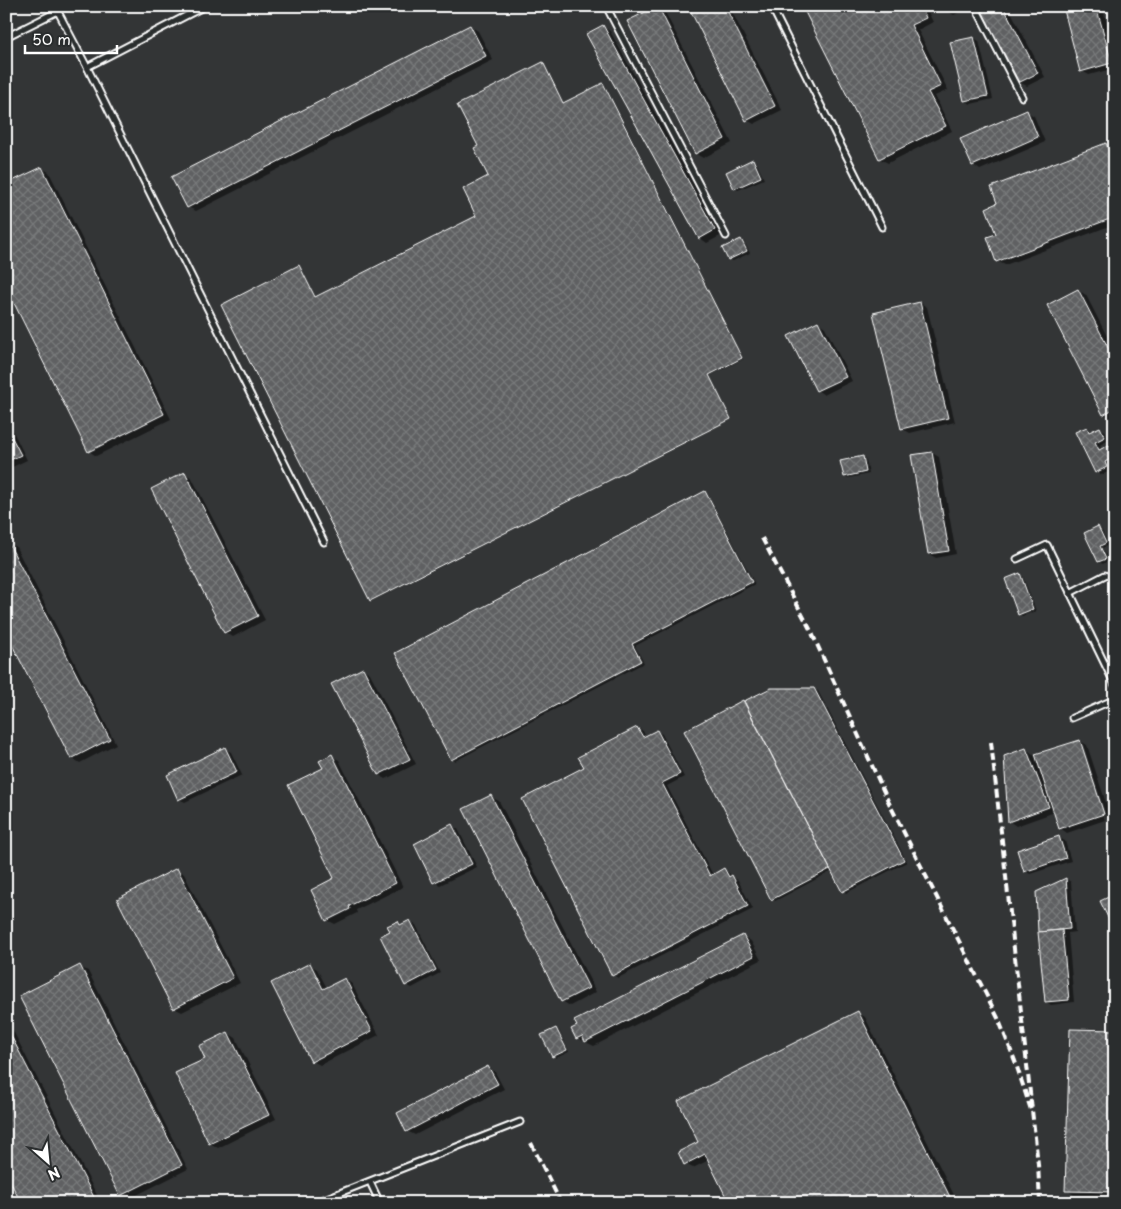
<svg xmlns="http://www.w3.org/2000/svg" width="1121" height="1209" font-family="'Playpen Sans',sans-serif">
<style>
.shadow{fill:#0007}
.building{fill:url(#building-cross-hatch);stroke:#fff}
.lines{fill:none;stroke-linecap:round;stroke-linejoin:round}
.lane-casing{stroke:#fff;stroke-width:9}
.lane{stroke:#2a2d2e;stroke-width:5}
.rail{stroke:#fff;stroke-width:4;stroke-dasharray:8 4;stroke-linecap:butt}
</style>
<defs>
<pattern id="building-cross-hatch" width="8" height="8" patternUnits="userSpaceOnUse" patternTransform="scale(1.25)"><rect width="8" height="8" fill="#5f6162"/><path d="M0 0l8 8M0 8l8-8" fill="none" stroke="#77797a"/></pattern>
</defs>
<rect width="100%" height="100%" fill="#333536"/>
<filter id="ink" filterUnits="userSpaceOnUse"><feTurbulence type="fractalNoise" baseFrequency=".02" numOctaves="2"/><feDisplacementMap in="SourceGraphic" scale="10" xChannelSelector="R" yChannelSelector="G"/><feConvolveMatrix kernelMatrix="1 2 1 2 8 2 1 2 1" color-interpolation-filters="sRGB"/></filter>
<g filter="url(#ink)">
<!-- shadow -->
<g class="shadow">
<polygon points="6,6 20,6 6,13"/>
<polygon points="572,6 590,6 580,11"/>
<polygon points="689,6 729,6 782,110 754,124 747,120"/>
<polygon points="804,6 925,6 933,22 918,30 948,90 935,96 952,131 888,163 880,159"/>
<polygon points="946,6 971,6 954,15 949,12"/>
<polygon points="980,6 1008,6 1045,77 1027,86 1019,82"/>
<polygon points="1064,6 1102,6 1115,53 1115,68 1089,75 1082,71"/>
<polygon points="657,7 665,12 732,143 703,158 696,154"/>
<polygon points="470,26 478,31 493,60 196,211 188,207"/>
<polygon points="603,27 610,31 722,235 707,243 700,238"/>
<polygon points="974,38 979,41 993,99 971,104 965,101"/>
<polygon points="544,65 564,104 605,85 743,359 709,376 731,419 372,601 299,266 316,298 478,216"/>
<polygon points="1027,112 1034,116 1045,142 980,170 973,165"/>
<polygon points="1106,144 1113,149 1115,152 1115,224 1005,265 997,261 999,204"/>
<polygon points="753,160 756,162 764,179 738,190 735,188"/>
<polygon points="41,168 49,172 171,419 96,456 89,451"/>
<polygon points="741,240 744,242 750,253 733,261 729,259"/>
<polygon points="1078,290 1086,295 1115,352 1115,416 1111,418 1104,414"/>
<polygon points="920,303 927,307 955,422 910,433 903,429"/>
<polygon points="818,322 825,327 852,381 824,395 817,390"/>
<polygon points="6,417 27,460 6,470"/>
<polygon points="1087,428 1093,432 1100,428 1105,431 1109,440 1100,445 1102,450 1109,446 1115,450 1115,462 1110,465 1112,470 1102,475 1096,472"/>
<polygon points="932,453 939,457 956,554 936,558 929,554"/>
<polygon points="863,458 866,460 869,474 848,478 845,476"/>
<polygon points="185,473 192,478 265,620 233,637 225,632"/>
<polygon points="705,493 708,495 755,584 635,646 644,663 455,761 452,759"/>
<polygon points="1098,527 1101,529 1109,545 1102,548 1109,560 1103,564 1099,562 1085,533"/>
<polygon points="8,543 16,547 116,744 80,763 72,758"/>
<polygon points="1020,575 1023,577 1036,611 1022,616 1019,614"/>
<polygon points="363,669 370,673 416,764 386,779 379,775"/>
<polygon points="772,689 814,689 818,691 907,862 846,893 843,891 832,871 775,901 772,899 743,701"/>
<polygon points="637,728 643,731 646,737 657,731 662,734 684,777 667,786 713,875 724,870 729,873 732,877 738,880 753,909 618,978 613,975 585,768"/>
<polygon points="1080,741 1087,745 1111,818 1107,820 1083,745 1080,745 1105,820 1067,833 1060,828 1055,812 1016,826 1009,821 1026,749 1033,754 1034,756"/>
<polygon points="225,749 231,752 242,775 185,802 179,799"/>
<polygon points="332,756 339,760 403,887 356,910 357,913 335,924 327,920 336,879 324,768"/>
<polygon points="491,797 499,801 596,992 570,1006 562,1001"/>
<polygon points="452,826 458,829 477,867 440,885 434,882"/>
<polygon points="1059,838 1065,841 1071,861 1030,874 1025,871"/>
<polygon points="177,869 184,874 240,983 182,1012 174,1008"/>
<polygon points="1066,879 1071,882 1075,932 1068,933 1074,1002 1051,1005 1046,1002 1037,893"/>
<polygon points="398,922 403,925 410,922 416,925 440,973 412,988 406,985 391,931"/>
<polygon points="743,936 751,941 761,960 594,1046 577,1038"/>
<polygon points="310,965 317,969 327,988 345,979 352,984 379,1035 320,1065 312,1061"/>
<polygon points="80,967 88,971 188,1169 129,1199 121,1195"/>
<polygon points="858,1013 865,1017 958,1203 730,1203 709,1160 693,1168 685,1164 700,1143"/>
<polygon points="6,1017 101,1203 23,1203 6,1171"/>
<polygon points="556,1029 559,1031 569,1052 556,1058 553,1056"/>
<polygon points="1115,1032 1115,1196 1074,1195 1067,1190"/>
<polygon points="228,1033 236,1038 276,1119 218,1148 210,1143 206,1059"/>
<polygon points="488,1067 495,1072 504,1089 415,1135 407,1131"/>
</g>
<!-- building -->
<g class="building">
<polygon points="658,6 725,139 695,154 627,21"/>
<polygon points="688,6 725,6 775,106 746,121"/>
<polygon points="802,6 921,6 926,18 911,25 941,86 928,92 946,126 879,159"/>
<polygon points="978,6 1003,6 1038,73 1018,83"/>
<polygon points="1063,6 1096,6 1112,63 1080,72"/>
<polygon points="470,25 486,56 187,208 171,177"/>
<polygon points="603,25 715,230 699,239 586,34"/>
<polygon points="974,37 988,96 964,101 950,42"/>
<polygon points="543,62 563,103 603,83 742,358 709,375 731,419 370,601 221,305 299,265 315,297 476,216 463,189 488,176 474,148 478,146 457,105"/>
<polygon points="1027,110 1038,137 972,166 960,139"/>
<polygon points="1106,143 1115,166 1115,217 996,262 987,237 996,234 986,208 997,203 991,187"/>
<polygon points="753,159 761,177 734,189 726,172"/>
<polygon points="42,167 164,414 88,452 6,287 6,184"/>
<polygon points="741,239 747,251 728,260 722,248"/>
<polygon points="1078,289 1115,361 1115,408 1103,415 1047,305"/>
<polygon points="920,302 948,418 901,429 873,313"/>
<polygon points="818,321 846,377 816,391 788,336"/>
<polygon points="6,426 21,455 6,462"/>
<polygon points="1087,427 1089,432 1100,427 1105,437 1095,442 1099,450 1109,445 1115,456 1105,462 1107,467 1095,473 1075,432"/>
<polygon points="932,452 949,551 928,554 911,455"/>
<polygon points="863,456 866,472 844,477 840,461"/>
<polygon points="185,472 258,616 224,633 151,489"/>
<polygon points="705,491 752,582 632,644 641,661 451,760 395,653"/>
<polygon points="1098,526 1106,543 1100,546 1106,559 1098,562 1084,533"/>
<polygon points="8,542 110,739 71,759 6,633 6,543"/>
<polygon points="1020,573 1033,609 1018,615 1005,579"/>
<polygon points="363,668 410,759 378,775 331,684"/>
<polygon points="771,688 814,688 904,860 842,892 744,701"/>
<polygon points="743,700 830,869 771,900 684,731"/>
<polygon points="637,727 643,737 657,730 680,774 662,783 710,876 724,868 729,877 732,875 748,906 612,976 522,799 584,767 578,757"/>
<polygon points="1080,740 1104,814 1059,829 1035,754"/>
<polygon points="225,747 237,772 178,800 167,775"/>
<polygon points="1026,748 1049,807 1008,822 1004,756"/>
<polygon points="332,754 396,883 349,906 350,909 326,921 311,890 334,878 288,785 323,768 319,761"/>
<polygon points="491,795 589,988 561,1002 463,809"/>
<polygon points="452,824 472,864 433,883 414,844"/>
<polygon points="1059,836 1066,858 1024,872 1017,850"/>
<polygon points="177,868 233,978 173,1009 117,899"/>
<polygon points="1066,878 1070,929 1038,932 1036,892"/>
<polygon points="1115,894 1115,932 1100,901"/>
<polygon points="410,920 436,970 405,986 380,936 390,931 387,926 398,921 400,925"/>
<polygon points="1062,930 1069,1000 1045,1002 1038,932"/>
<polygon points="743,935 754,956 585,1042 582,1036 576,1039 571,1029 577,1026 574,1021"/>
<polygon points="310,963 323,989 345,978 372,1031 311,1062 271,983"/>
<polygon points="80,965 182,1165 120,1196 19,996"/>
<polygon points="858,1011 953,1203 729,1203 705,1154 684,1165 678,1152 698,1142 678,1101"/>
<polygon points="6,1026 97,1203 21,1203 6,1173"/>
<polygon points="556,1028 567,1050 552,1057 541,1035"/>
<polygon points="1070,1029 1115,1030 1115,1192 1065,1191"/>
<polygon points="228,1032 269,1115 209,1144 175,1073 205,1059 199,1046"/>
<polygon points="488,1066 498,1084 406,1132 397,1113"/>
</g>
<g class="lines">
<defs>
<g id="lane">
<polyline points="55,6 87,67 324,542"/>
<polyline points="606,6 726,236"/>
<polyline points="771,6 882,227"/>
<polyline points="975,6 1022,97"/>
<polyline points="6,37 58,11"/>
<polyline points="87,67 205,6"/>
<polyline points="1017,559 1047,545 1115,685"/>
<polyline points="1070,593 1105,575"/>
<polyline points="1072,718 1115,699"/>
<polyline points="370,1182 380,1203"/>
<polyline points="314,1203 520,1122"/>
</g>
</defs>
<!-- lane casing -->
<use href="#lane" class="lane-casing"/>
<!-- lane -->
<use href="#lane" class="lane"/>
<!-- rail -->
<g class="rail">
<polyline points="762,538 811,631 889,803 998,1018 1015,1061 1032,1113"/>
<polyline points="991,742 1038,1164 1040,1203"/>
<polyline points="531,1143 561,1203"/>
</g>
</g>
</g>
<!-- margin -->
<rect width="1121" height="1209" fill="none" stroke="#2a2d2e" stroke-width="25"/>
<rect x="12" y="12" width="1096" height="1184" fill="none" stroke="#fff" stroke-width="2" filter="url(#ink)"/>
<!-- north arrow -->
<g transform="translate(48 1162) rotate(153)" stroke="#2a2d2e" stroke-width="4" paint-order="stroke">
<path d="M0-4L9 19L0 12L-9 19Z" fill="#ffffff"/>
<text y="-8" font-size="14" font-weight="bold" text-anchor="middle" fill="#ffffff">N</text>
</g>
<!-- scale -->
<path d="M25 45v8h92v-8" fill="none" stroke="#ffffff" stroke-width="2.5"/>
<text x="32" y="45" font-size="15" fill="#ffffff" stroke="#2a2d2e" stroke-width="4" paint-order="stroke">50 m</text>
</svg>
